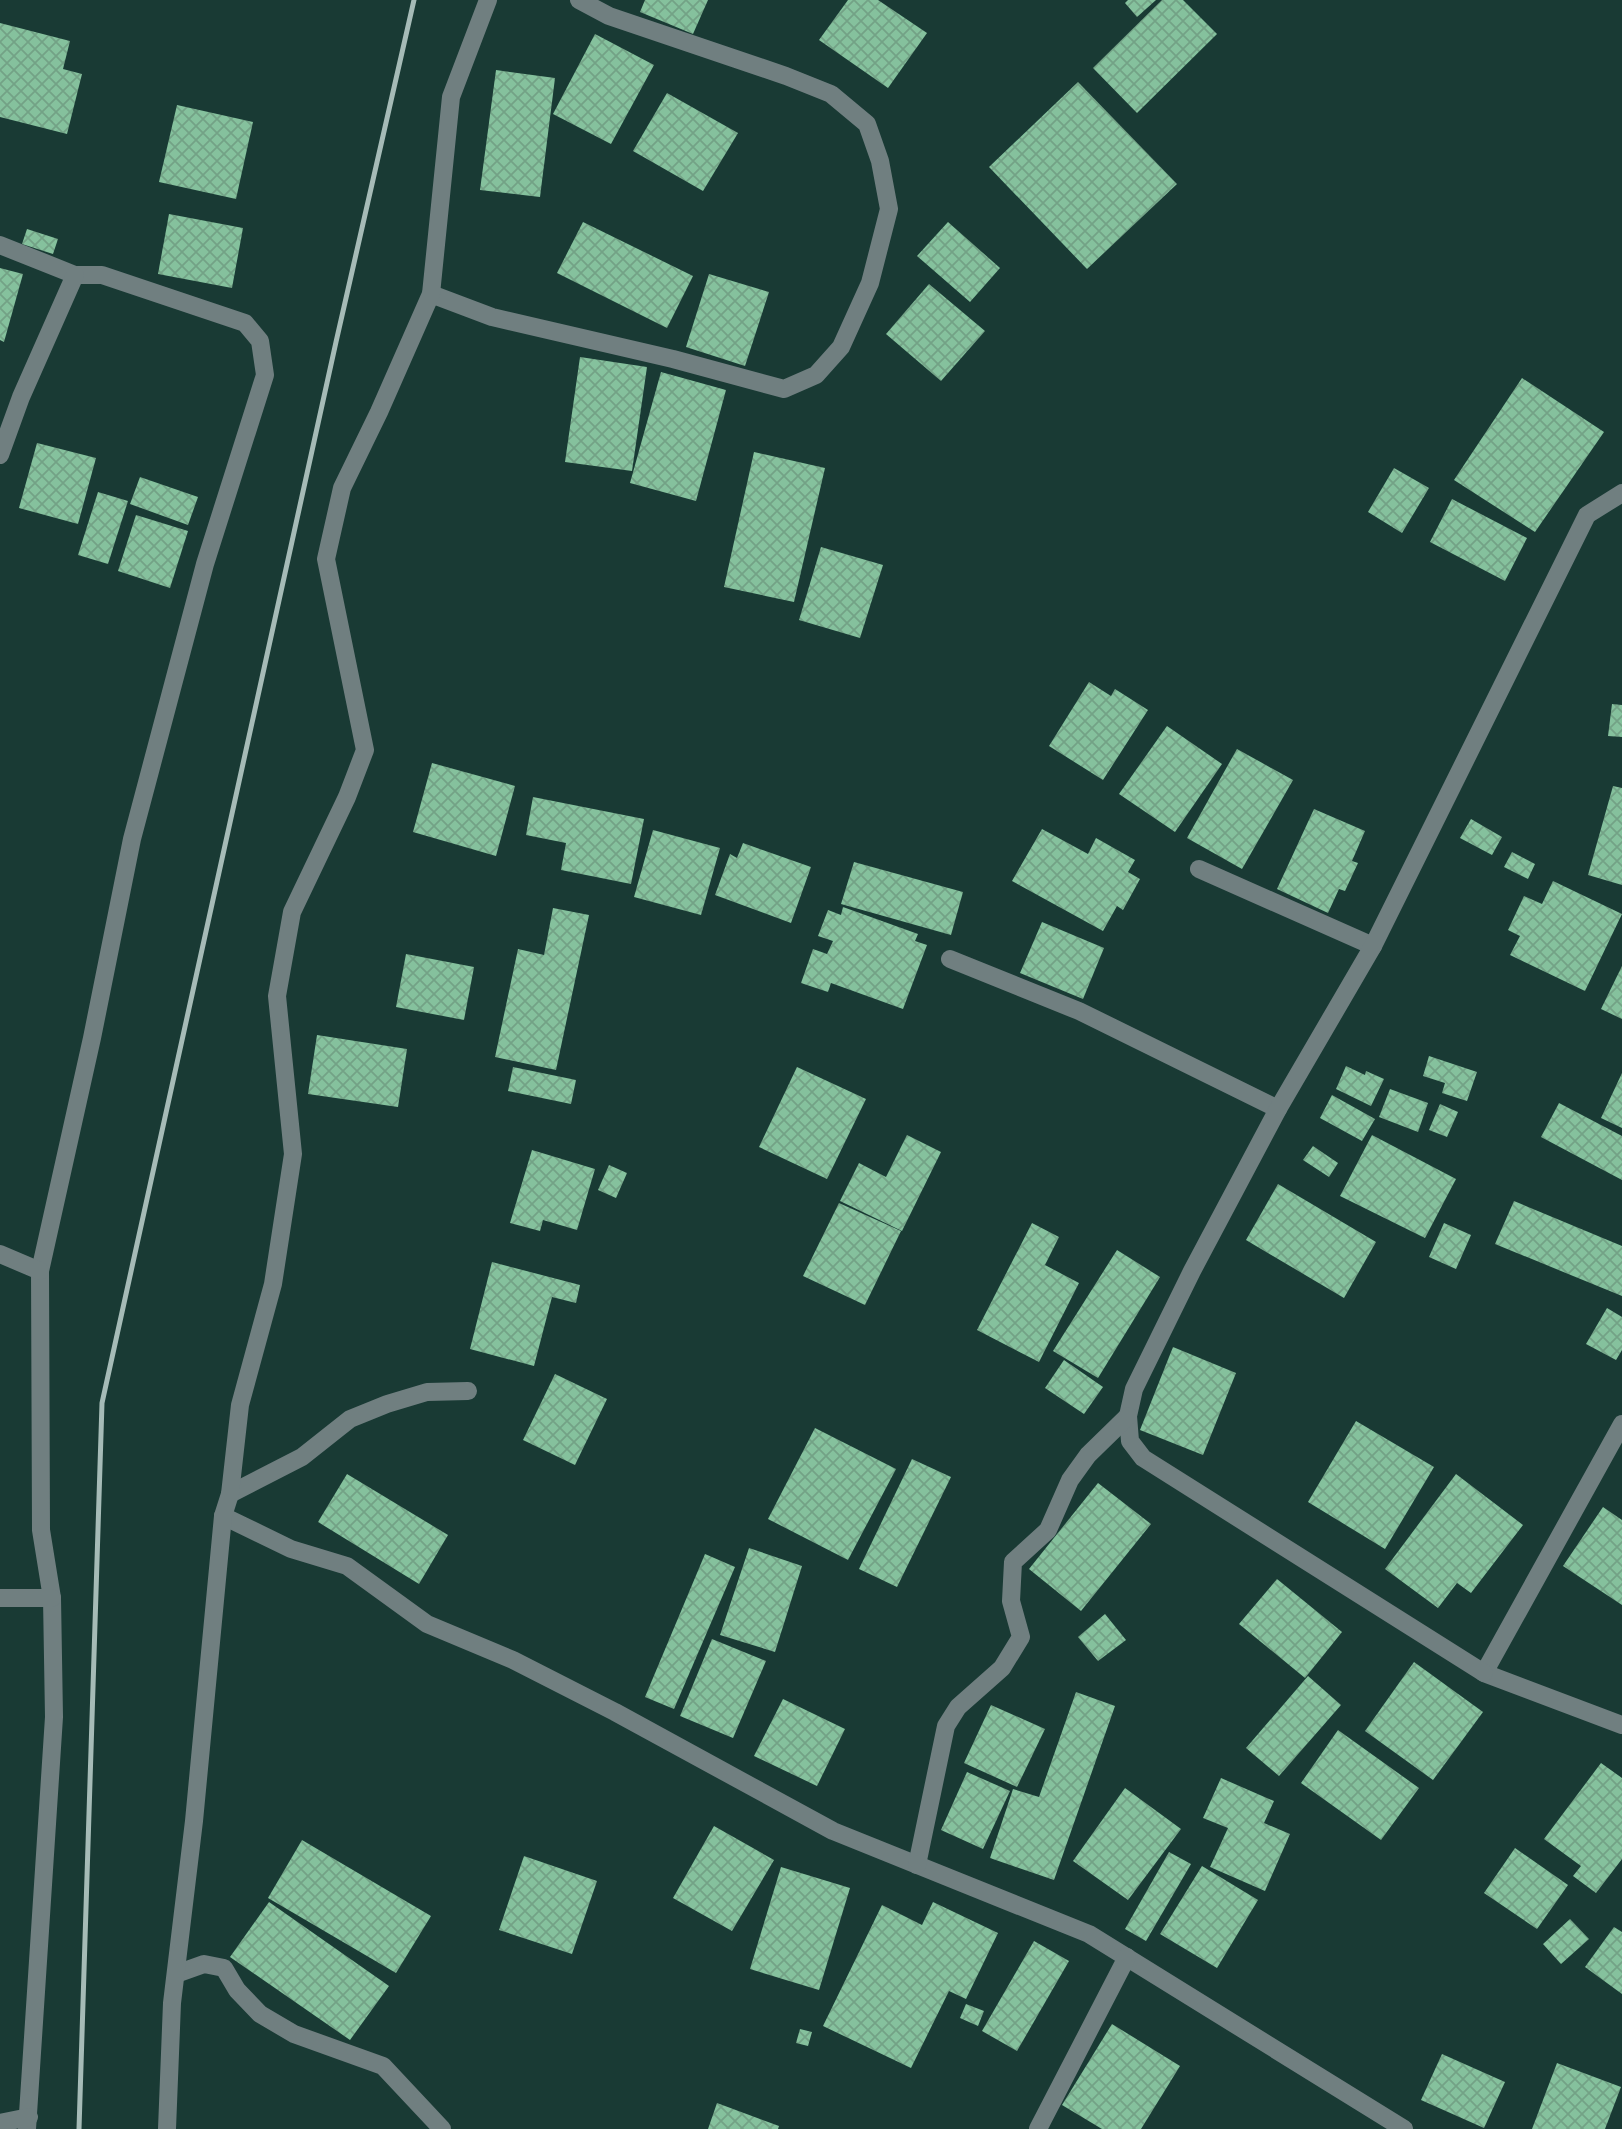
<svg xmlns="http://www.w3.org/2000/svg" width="1622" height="2129" font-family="Roboto,sans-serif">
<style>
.building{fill:url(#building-cross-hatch)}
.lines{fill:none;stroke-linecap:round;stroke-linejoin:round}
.minor{stroke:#707f80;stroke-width:18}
.rail{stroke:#a6bbb7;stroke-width:5}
</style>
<defs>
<pattern id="building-cross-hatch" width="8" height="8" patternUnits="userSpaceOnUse" patternTransform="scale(1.75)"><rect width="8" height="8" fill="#85c19d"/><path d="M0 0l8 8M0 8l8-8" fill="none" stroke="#73a286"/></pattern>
</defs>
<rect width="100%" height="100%" fill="#193a34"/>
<!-- building -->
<g class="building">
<polygon points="645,0 708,0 693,34 640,12"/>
<polygon points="848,0 878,0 927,33 888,88 819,40"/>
<polygon points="1128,0 1156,0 1137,17 1125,3"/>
<polygon points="1162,0 1183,0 1217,34 1137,113 1093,68"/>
<polygon points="0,23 70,41 63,69 82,74 67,134 0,117"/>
<polygon points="595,34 654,65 611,144 553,114"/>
<polygon points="496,70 555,78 540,197 480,190"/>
<polygon points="1078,82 1177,184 1087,269 989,167"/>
<polygon points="667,93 738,133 703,191 633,151"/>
<polygon points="177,105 253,122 236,199 159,182"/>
<polygon points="169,214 243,228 232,288 158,274"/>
<polygon points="583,222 693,276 667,328 557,273"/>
<polygon points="948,222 1000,268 970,302 917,256"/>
<polygon points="27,229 58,239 53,254 22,244"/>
<polygon points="0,268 23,274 4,342 0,340"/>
<polygon points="709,274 769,292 745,366 686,347"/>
<polygon points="929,284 985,331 941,381 886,334"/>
<polygon points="580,357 647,367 632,471 565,462"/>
<polygon points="661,372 726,390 696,501 630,483"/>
<polygon points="1522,378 1604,432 1535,532 1454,480"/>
<polygon points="37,443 96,458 78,524 19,508"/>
<polygon points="754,452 825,468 794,602 724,587"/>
<polygon points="1394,468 1429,488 1402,533 1368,512"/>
<polygon points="140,477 198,497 188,525 130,504"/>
<polygon points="98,492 128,501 108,564 78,555"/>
<polygon points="1452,499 1527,538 1505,581 1430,542"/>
<polygon points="136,515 188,531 170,588 118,571"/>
<polygon points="821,547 883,565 860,638 799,620"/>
<polygon points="1089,682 1111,696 1115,689 1148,710 1103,780 1049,746"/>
<polygon points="1612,704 1622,705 1622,737 1608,736"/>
<polygon points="1167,726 1222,764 1175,832 1119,794"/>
<polygon points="1237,749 1293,780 1242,869 1187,838"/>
<polygon points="432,763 515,786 496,856 413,832"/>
<polygon points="1613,786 1622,788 1622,885 1588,875"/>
<polygon points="533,797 644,819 631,884 561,870 566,843 526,835"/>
<polygon points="1314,809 1365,831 1352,861 1358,863 1345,891 1339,889 1328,913 1277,889"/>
<polygon points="1471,819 1502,837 1492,855 1460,838"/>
<polygon points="1042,829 1088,854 1096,838 1135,860 1128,872 1140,879 1123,910 1117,906 1103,931 1012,881"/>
<polygon points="653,830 720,848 701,915 634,897"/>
<polygon points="743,843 811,867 791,923 715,895 730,854 737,858"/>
<polygon points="1512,852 1535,864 1528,879 1504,867"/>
<polygon points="854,862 963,892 951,935 841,904"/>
<polygon points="1553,881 1622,914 1585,991 1510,955 1520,936 1508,930 1524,896 1542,904"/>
<polygon points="843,907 918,934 915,941 927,945 903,1009 831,983 828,992 801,983 813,949 827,954 833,941 818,936 828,910 841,915"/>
<polygon points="553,908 589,915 556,1070 495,1057 518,949 544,955"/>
<polygon points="1042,922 1104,948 1083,999 1020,973"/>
<polygon points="406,954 474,967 464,1020 396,1007"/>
<polygon points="1622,966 1622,1019 1601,1009"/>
<polygon points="317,1035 407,1049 398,1107 308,1094"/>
<polygon points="1429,1056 1477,1072 1467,1101 1442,1093 1445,1083 1423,1076"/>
<polygon points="1346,1066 1365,1075 1366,1071 1384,1079 1371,1106 1336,1089"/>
<polygon points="513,1067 576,1080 571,1104 508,1091"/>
<polygon points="797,1067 866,1099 827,1179 759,1147"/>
<polygon points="1622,1073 1622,1128 1601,1118"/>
<polygon points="1390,1089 1428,1103 1418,1132 1379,1117"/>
<polygon points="1332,1095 1375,1119 1362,1141 1320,1118"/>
<polygon points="1559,1103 1622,1136 1622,1180 1541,1137"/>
<polygon points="1440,1104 1458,1112 1447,1137 1429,1130"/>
<polygon points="907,1135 941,1152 902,1231 840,1201 859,1163 886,1177"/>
<polygon points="1372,1135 1456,1179 1425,1238 1340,1196"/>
<polygon points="1313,1146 1338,1163 1329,1177 1303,1160"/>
<polygon points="532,1150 595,1169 577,1230 543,1220 540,1231 510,1223"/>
<polygon points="609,1165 627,1173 616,1198 598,1190"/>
<polygon points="1278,1184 1376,1242 1344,1298 1246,1240"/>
<polygon points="1514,1201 1622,1246 1622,1296 1495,1244"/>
<polygon points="839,1203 901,1231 865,1305 803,1276"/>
<polygon points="1032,1223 1059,1237 1045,1265 1079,1283 1039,1362 977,1330"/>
<polygon points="1444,1223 1471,1235 1456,1269 1429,1257"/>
<polygon points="1117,1250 1160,1277 1098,1378 1053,1351"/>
<polygon points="492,1262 580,1285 576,1303 552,1297 534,1366 470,1349"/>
<polygon points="1607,1308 1622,1317 1622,1350 1616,1360 1586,1344"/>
<polygon points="1173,1347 1236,1373 1203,1455 1140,1430"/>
<polygon points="1064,1360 1103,1387 1084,1414 1045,1388"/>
<polygon points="555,1374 607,1399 575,1465 523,1440"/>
<polygon points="1356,1421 1434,1467 1385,1549 1308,1502"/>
<polygon points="815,1428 896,1469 848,1560 768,1519"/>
<polygon points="912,1459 951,1477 897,1587 859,1569"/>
<polygon points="347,1474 448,1535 419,1584 318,1522"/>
<polygon points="1456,1474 1523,1525 1471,1593 1457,1583 1438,1608 1385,1569"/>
<polygon points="1098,1483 1151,1524 1081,1611 1029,1569"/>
<polygon points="1603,1507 1622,1520 1622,1605 1563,1566"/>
<polygon points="749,1548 802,1566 775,1652 720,1635"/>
<polygon points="705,1554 735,1567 674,1709 645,1697"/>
<polygon points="1277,1579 1342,1632 1305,1678 1239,1624"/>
<polygon points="1105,1614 1126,1640 1098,1661 1078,1637"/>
<polygon points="712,1639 766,1661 733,1738 680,1716"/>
<polygon points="1414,1662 1483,1712 1433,1780 1365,1731"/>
<polygon points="1308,1676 1341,1705 1279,1776 1246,1748"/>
<polygon points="1076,1692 1115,1706 1054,1880 990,1858 1013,1789 1039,1797"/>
<polygon points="783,1699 845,1729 817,1786 754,1756"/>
<polygon points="991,1705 1045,1729 1017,1787 964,1763"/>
<polygon points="1338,1730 1419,1788 1381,1840 1301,1783"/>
<polygon points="1601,1763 1622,1778 1622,1859 1596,1893 1573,1876 1581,1866 1544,1839"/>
<polygon points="967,1772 1010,1791 983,1849 941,1830"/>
<polygon points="1221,1778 1274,1801 1264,1823 1290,1834 1265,1891 1210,1867 1228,1828 1203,1818"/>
<polygon points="1125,1788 1181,1829 1128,1900 1073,1861"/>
<polygon points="714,1826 774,1860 732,1931 673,1898"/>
<polygon points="302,1840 431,1916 396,1973 268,1898"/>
<polygon points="1515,1848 1568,1885 1537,1929 1484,1893"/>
<polygon points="1169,1852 1191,1864 1146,1941 1125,1929"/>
<polygon points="524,1856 597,1881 572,1954 499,1930"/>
<polygon points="1202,1866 1258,1900 1217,1968 1160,1934"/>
<polygon points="781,1867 850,1888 819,1990 750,1969"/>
<polygon points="269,1902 389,1986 350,2040 230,1957"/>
<polygon points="933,1902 998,1933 966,1999 949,1991 911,2068 823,2026 882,1905 922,1925"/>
<polygon points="1570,1919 1589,1939 1561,1964 1543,1944"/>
<polygon points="1614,1927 1622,1932 1622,1994 1585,1967"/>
<polygon points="1034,1941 1069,1961 1017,2051 982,2031"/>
<polygon points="966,2004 984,2011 978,2026 960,2018"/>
<polygon points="1112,2024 1180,2066 1141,2129 1102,2129 1062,2105"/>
<polygon points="800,2029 812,2032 808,2046 796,2043"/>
<polygon points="1442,2054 1505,2082 1484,2128 1421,2100"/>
<polygon points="1557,2063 1621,2087 1605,2129 1532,2129"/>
<polygon points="717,2103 779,2126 778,2129 708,2129"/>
</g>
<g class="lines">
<!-- minor -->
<g class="minor">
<polyline points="0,245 75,275 102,275 245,323 260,341 265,375 205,564 132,839 92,1038 40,1271 41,1530 52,1598 54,1717 27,2129"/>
<polyline points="431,294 492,317 673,359 784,389 816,375 841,347 870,283 889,209 880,161 867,124 831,94 786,76 609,16 579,0"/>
<polyline points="0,455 21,397 75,275"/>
<polyline points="1199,869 1373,946"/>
<polyline points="950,959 1079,1011 1278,1109"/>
<polyline points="0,1254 40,1271"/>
<polyline points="1622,1424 1484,1673 1622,1725"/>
<polyline points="230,1494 302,1457 350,1419 387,1404 427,1392 468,1391"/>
<polyline points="223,1516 291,1549 347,1566 427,1624 513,1660 615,1712 833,1831 1089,1934 1404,2129"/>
<polyline points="0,1598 52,1598"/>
<polyline points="1484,1673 1143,1458 1130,1441 1128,1416 1134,1389 1192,1271 1278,1109 1373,946 1587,515 1622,493"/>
<polyline points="917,1865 946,1726 958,1707 1002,1668 1021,1637 1011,1601 1013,1562 1048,1530 1070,1480 1088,1455 1128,1416"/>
<polyline points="176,1974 204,1964 224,1968 237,1990 260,2014 294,2034 383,2066 442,2129"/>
<polyline points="0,2123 29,2117"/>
<polyline points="167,2129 172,2003 194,1821 223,1516 230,1494 240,1405 273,1284 293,1154 277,996 292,912 347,797 365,750 326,559 342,488 379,412 431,294 451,97 488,0"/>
<polyline points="1038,2129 1127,1957"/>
</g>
<!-- rail -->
<polyline class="rail" points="79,2129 102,1403 336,342 414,0"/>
</g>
</svg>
